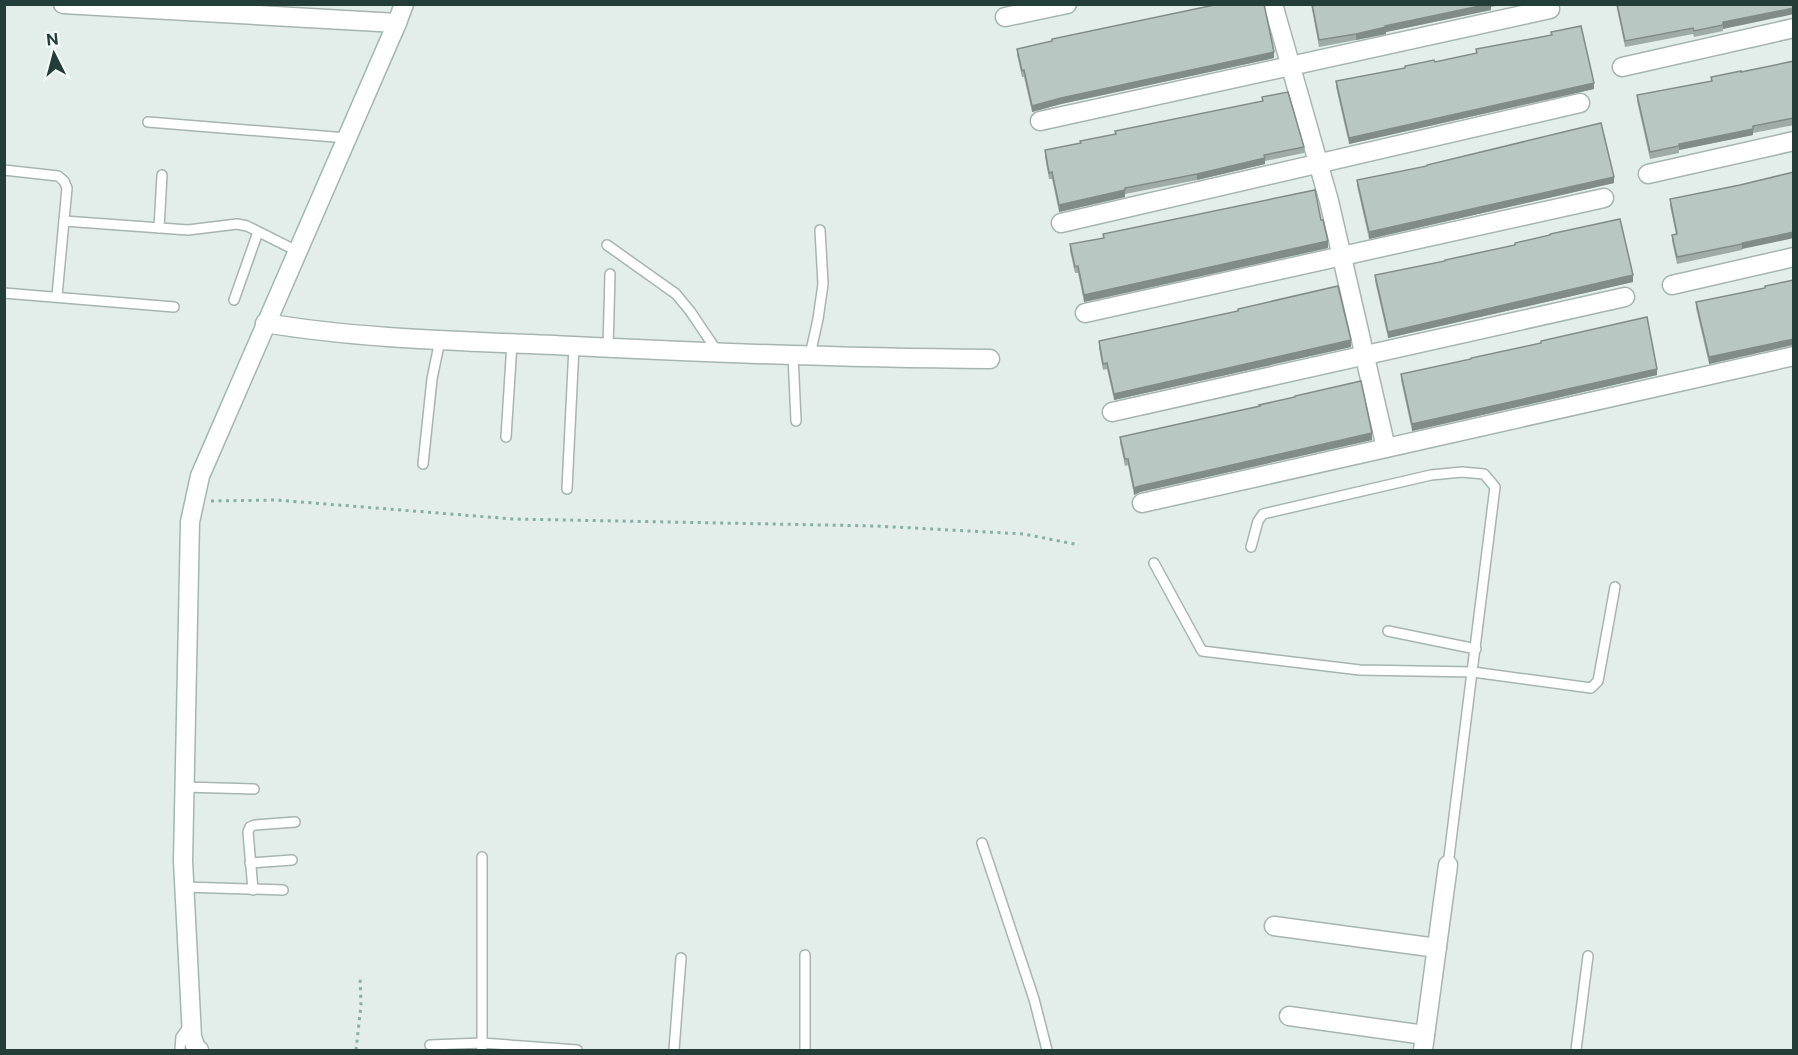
<svg xmlns="http://www.w3.org/2000/svg" width="1798" height="1055" font-family="'Public Sans',sans-serif">
<style>
.lines{fill:none;stroke-linecap:round;stroke-linejoin:round}
.lane-casing{stroke:#a6b5b0;stroke-width:12}
.street-casing{stroke:#a6b5b0;stroke-width:21}
.secondary-casing{stroke:#a1b8b2;stroke-width:21}
.path{stroke:#84b0a5;stroke-width:3;stroke-dasharray:3 4.5;stroke-linecap:butt}
.lane{stroke:#fff;stroke-width:9}
.street{stroke:#fff;stroke-width:18}
.secondary{stroke:#fff;stroke-width:18}
.wall{fill:#9eaba7}
.shaded-wall{fill:#818b88}
.building{fill:#b8c7c2;stroke:#818b88;stroke-width:1.5}
</style>
<rect width="100%" height="100%" fill="#e3ede9"/>
<g class="lines">
<defs>
<g id="lane">
<polyline points="148,122 347,138"/>
<polyline points="4,170 58,176 64,181 67,188 57,296"/>
<polyline points="64,221 188,230 237,224 247,226 297,251"/>
<polyline points="159,228 162,175"/>
<polyline points="607,245 676,294 690,311 717,351"/>
<polyline points="4,293 174,307"/>
<polyline points="234,300 258,232"/>
<polyline points="608,348 610,274"/>
<polyline points="793,355 796,421"/>
<polyline points="810,355 818,319 823,284 820,230"/>
<polyline points="506,437 512,343"/>
<polyline points="423,464 432,379 440,340"/>
<polyline points="567,489 574,346"/>
<polyline points="1251,547 1258,521 1263,514 1431,475 1462,472 1484,474 1495,487 1448,865"/>
<polyline points="1154,563 1202,651 1360,670 1473,672 1591,688 1598,681 1615,587"/>
<polyline points="1388,631 1476,649"/>
<polyline points="184,787 254,789"/>
<polyline points="982,843 1034,999 1047,1050"/>
<polyline points="250,863 292,860"/>
<polyline points="184,887 283,890"/>
<polyline points="253,890 248,832 250,827 255,825 295,822"/>
<polyline points="430,1045 482,1043 577,1050"/>
<polyline points="180,1050 181,1037 189,1026"/>
<polyline points="482,1050 482,857"/>
<polyline points="674,1050 681,958"/>
<polyline points="805,1050 805,955"/>
<polyline points="1576,1050 1588,956"/>
</g>
<g id="street">
<polyline points="63,4 397,23"/>
<polyline points="1273,4 1329,201 1386,448"/>
<polyline points="1005,17 1067,4"/>
<polyline points="1622,67 1794,28"/>
<polyline points="1040,121 1550,9"/>
<polyline points="1648,174 1794,141"/>
<polyline points="1061,223 1580,103"/>
<polyline points="1672,285 1794,257"/>
<polyline points="1085,313 1604,198"/>
<path d="M265 323C367 340 470 341 573 346 712 353 851 358 990 359"/>
<polyline points="1112,412 1625,297"/>
<polyline points="1142,503 1794,356"/>
<polyline points="1274,926 1437,948"/>
<polyline points="1289,1016 1425,1035"/>
<polyline points="1423,1050 1448,865"/>
</g>
<polyline id="secondary" points="199,1050 196,1048 192,1037 183,861 190,522 200,476 397,23 404,4"/>
</defs>
<!-- lane casing -->
<use href="#lane" class="lane-casing"/>
<!-- street casing -->
<use href="#street" class="street-casing"/>
<!-- secondary casing -->
<use href="#secondary" class="secondary-casing"/>
<!-- path -->
<g class="path">
<polyline points="211,501 276,500 513,519 876,526 1024,534 1079,545"/>
<polyline points="356,1050 361,1005 360,976"/>
</g>
<!-- lane -->
<use href="#lane" class="lane"/>
<!-- street -->
<use href="#street" class="street"/>
<!-- secondary -->
<use href="#secondary" class="secondary"/>
</g>
<!-- wall -->
<g class="wall">
<polygon points="1311,4 1506,4 1491,7 1491,10 1386,32 1386,34 1356,40 1319,47"/>
<polygon points="1616,4 1794,4 1723,29 1723,31 1694,37 1693,34 1625,47"/>
<polygon points="1551,32 1594,89 1349,144 1336,87 1336,81 1405,68 1405,66 1435,62 1476,53 1476,49 1551,35"/>
<polygon points="1017,49 1274,58 1061,104 1032,112 1024,77 1022,77 1017,55"/>
<polygon points="1794,61 1794,125 1753,133 1753,135 1679,150 1679,153 1650,159 1637,101 1637,95 1711,81 1711,77 1741,72"/>
<polygon points="1262,97 1304,147 1304,153 1265,161 1265,164 1197,180 1125,194 1125,197 1059,212 1052,179 1049,179 1045,157 1045,150 1080,143 1262,102"/>
<polygon points="1794,172 1742,250 1677,264 1672,241 1672,235 1676,234 1670,206 1670,199 1740,185"/>
<polygon points="1357,180 1614,183 1369,239 1357,186"/>
<polygon points="1321,220 1328,248 1084,302 1078,273 1075,273 1070,251 1070,244 1103,238 1103,234"/>
<polygon points="1375,275 1633,282 1388,338 1375,281"/>
<polygon points="1794,280 1794,345 1709,364 1696,308 1696,302 1765,288"/>
<polygon points="1099,341 1351,347 1114,400 1107,369 1103,370 1099,348"/>
<polygon points="1401,374 1657,375 1412,431 1401,380"/>
<polygon points="1120,437 1372,440 1140,492 1134,495 1128,465 1125,466 1120,443"/>
</g>
<!-- shaded-wall -->
<g class="shaded-wall">
<polygon points="1489,4 1491,4 1491,10 1386,32 1386,34 1356,40 1356,34 1385,26"/>
<polygon points="1794,8 1794,14 1723,29 1723,22"/>
<polygon points="1274,52 1274,58 1061,104 1032,112 1032,106 1061,98"/>
<polygon points="1594,83 1594,89 1349,144 1349,138"/>
<polygon points="1753,129 1753,135 1679,150 1679,144"/>
<polygon points="1265,158 1265,164 1197,180 1197,174"/>
<polygon points="1614,177 1614,183 1369,239 1369,232"/>
<polygon points="1125,190 1125,197 1059,212 1059,205"/>
<polygon points="1794,232 1794,238 1742,249 1742,243"/>
<polygon points="1328,241 1328,248 1084,302 1084,295"/>
<polygon points="1633,275 1633,282 1388,338 1388,332"/>
<polygon points="1792,339 1792,345 1709,364 1709,357"/>
<polygon points="1351,340 1351,347 1114,400 1114,394"/>
<polygon points="1657,369 1657,375 1412,431 1412,424"/>
<polygon points="1372,433 1372,440 1140,492 1134,495 1134,488 1140,486"/>
</g>
<!-- building -->
<g class="building">
<polygon points="1219,4 1264,4 1274,52 1061,98 1032,106 1024,70 1022,71 1017,49 1052,41 1052,39"/>
<polygon points="1312,4 1489,4 1385,26 1386,27 1356,34 1319,40"/>
<polygon points="1617,4 1794,4 1794,8 1723,22 1723,25 1694,31 1693,28 1625,41"/>
<polygon points="1581,26 1594,83 1349,138 1336,81 1405,68 1405,66 1434,60 1435,62 1477,53 1476,49 1552,35 1551,32"/>
<polygon points="1794,61 1794,118 1753,126 1753,129 1679,144 1679,146 1650,152 1637,95 1712,81 1711,77 1741,71 1741,72"/>
<polygon points="1288,92 1304,147 1264,155 1265,158 1197,174 1125,188 1125,190 1059,205 1052,172 1049,173 1045,150 1081,143 1080,141 1116,134 1115,131 1263,101 1262,97"/>
<polygon points="1601,123 1614,177 1369,232 1357,180 1427,166 1427,165"/>
<polygon points="1794,172 1794,232 1742,243 1742,244 1677,257 1672,235 1677,234 1670,199 1740,185"/>
<polygon points="1315,190 1321,220 1323,220 1328,241 1084,295 1078,266 1075,267 1070,244 1104,238 1103,234"/>
<polygon points="1620,219 1633,275 1388,332 1375,275 1445,261 1445,260 1515,245 1515,243 1550,235 1550,234"/>
<polygon points="1794,280 1794,339 1709,357 1696,302 1765,288 1765,286"/>
<polygon points="1338,286 1351,340 1114,394 1107,363 1103,364 1099,341 1238,311 1238,309"/>
<polygon points="1647,317 1657,369 1412,424 1401,374 1471,359 1471,358 1541,343 1541,341"/>
<polygon points="1361,381 1372,433 1140,486 1134,488 1128,459 1125,459 1120,437 1260,406 1259,405 1295,397 1295,396"/>
</g>
<!-- border -->
<rect width="1798" height="1055" fill="none" stroke="#233e38" stroke-width="12"/>
<!-- north arrow -->
<g transform="translate(54 54) rotate(354)" stroke="#f3f9f7" stroke-width="4.5" paint-order="stroke">
<path d="M0-4.5L10 22L0 15L-10 22Z" fill="#233e38"/>
<text y="-9" font-size="16" font-weight="bold" text-anchor="middle" fill="#233e38">N</text>
</g>
</svg>
